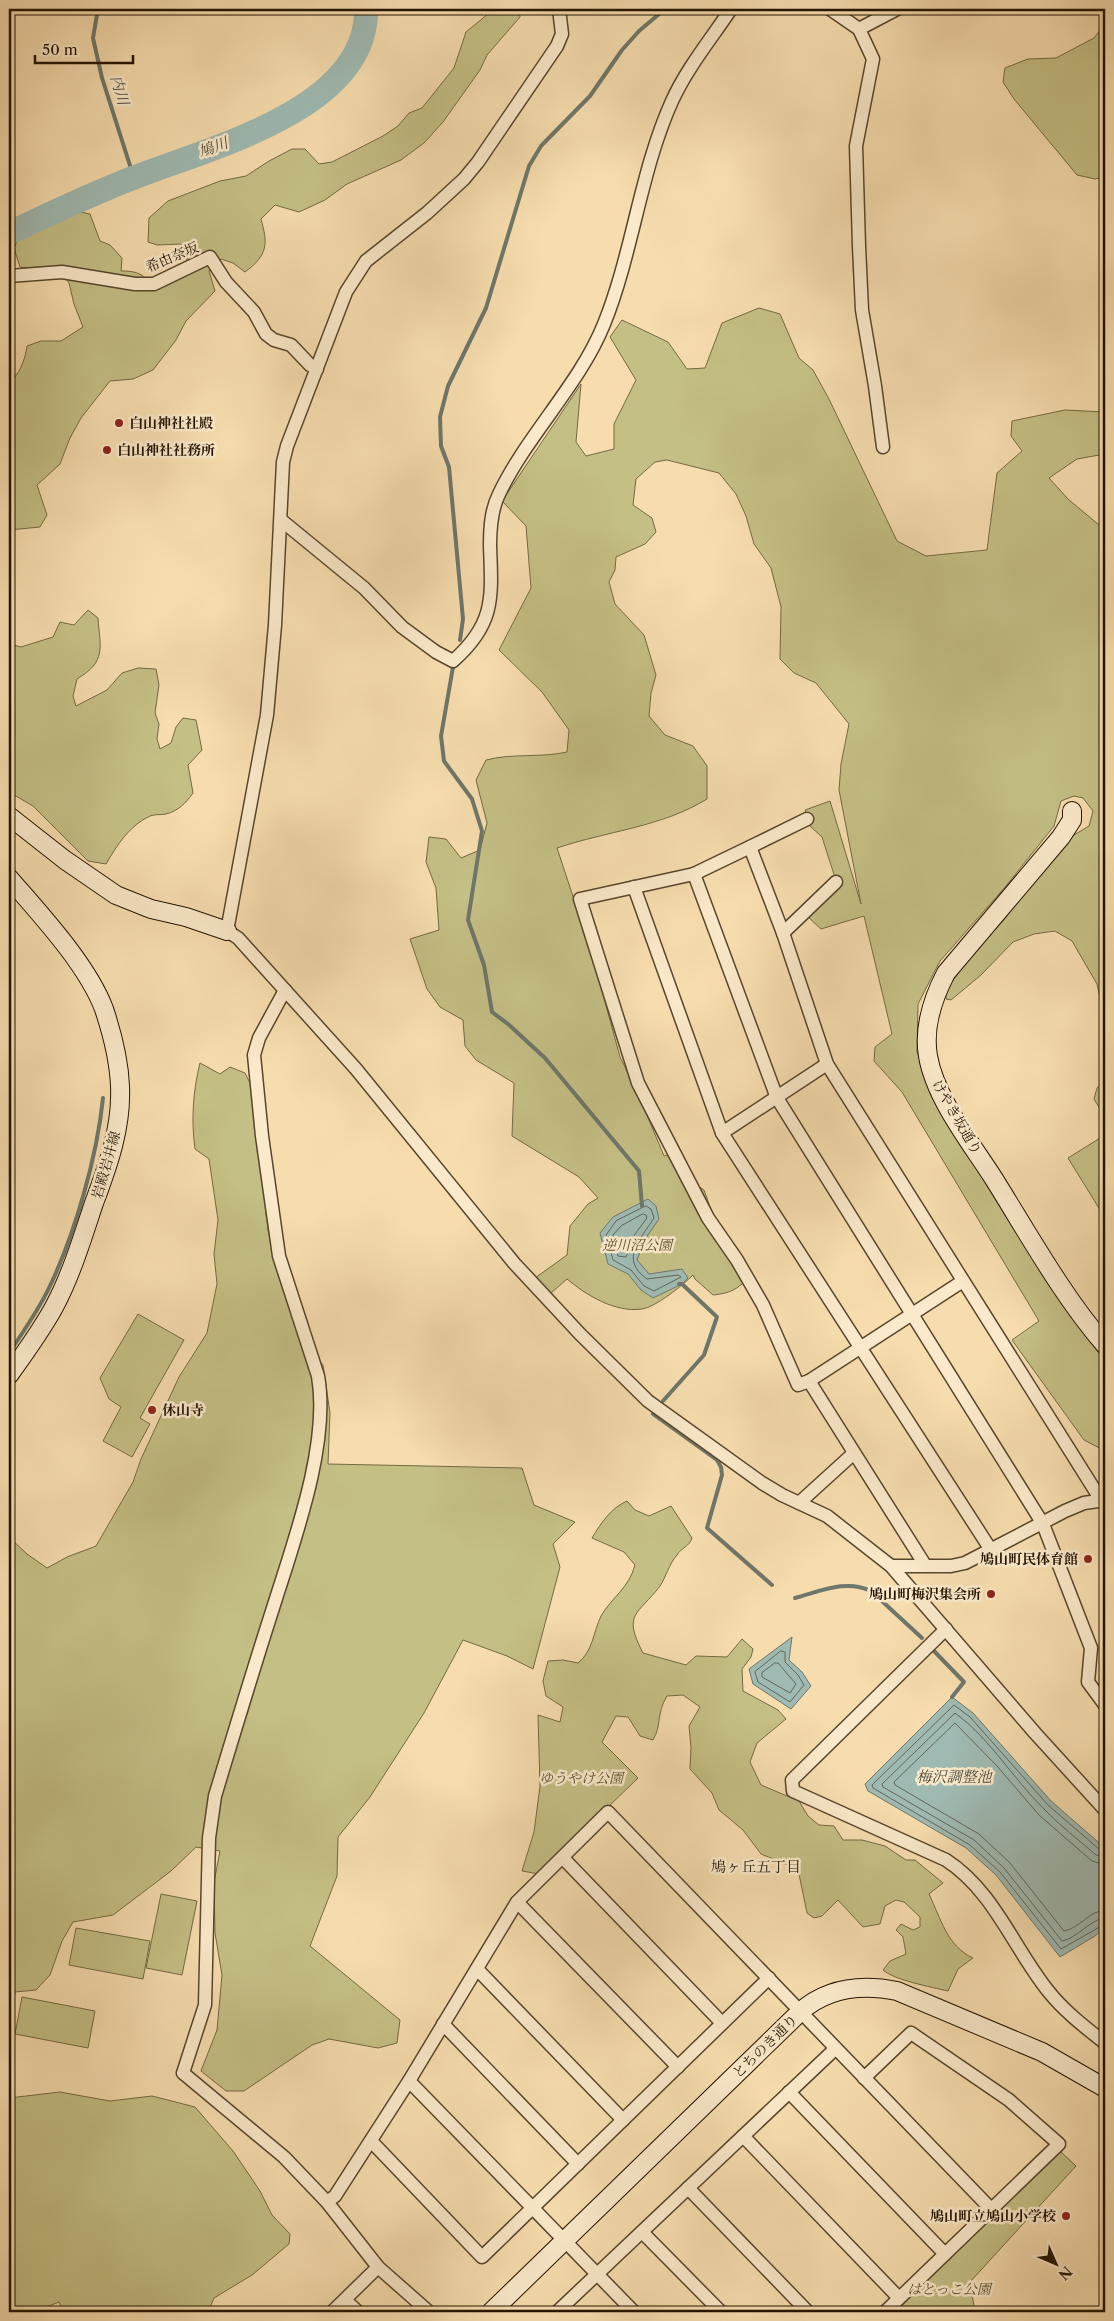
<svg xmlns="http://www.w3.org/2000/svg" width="1114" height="2321" font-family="'Libre Caslon Text','Noto Serif JP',serif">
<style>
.green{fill:#c4bf85;stroke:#746942}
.water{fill:#9fbab2;stroke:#6d776b}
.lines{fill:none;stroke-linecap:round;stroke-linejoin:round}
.shore{stroke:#616659;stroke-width:1}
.stream{stroke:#6d776b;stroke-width:4}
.river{stroke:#9fbab2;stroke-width:24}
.street-casing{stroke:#58462c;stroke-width:15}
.secondary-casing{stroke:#231300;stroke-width:20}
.street{stroke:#fae9ca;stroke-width:12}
.secondary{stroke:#fae9ca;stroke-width:18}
.poi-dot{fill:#8f2418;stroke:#fae9ca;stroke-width:2}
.labels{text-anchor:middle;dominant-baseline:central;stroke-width:5;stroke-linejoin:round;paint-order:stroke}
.street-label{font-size:14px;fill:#231300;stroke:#fae9ca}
.poi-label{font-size:14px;font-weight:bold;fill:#231300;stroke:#fae9ca;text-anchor:start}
.park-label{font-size:14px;font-style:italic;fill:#5b4f2f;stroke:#fae9ca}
.water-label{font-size:15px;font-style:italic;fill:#4e4d3e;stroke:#fae9ca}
.neighbourhood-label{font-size:15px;fill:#231300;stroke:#fae9ca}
</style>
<rect width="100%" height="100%" fill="#f7ddae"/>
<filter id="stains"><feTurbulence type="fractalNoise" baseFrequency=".004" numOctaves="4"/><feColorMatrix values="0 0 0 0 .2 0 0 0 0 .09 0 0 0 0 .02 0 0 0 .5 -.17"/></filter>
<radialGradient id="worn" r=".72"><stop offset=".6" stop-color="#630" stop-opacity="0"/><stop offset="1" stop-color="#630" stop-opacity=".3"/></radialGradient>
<!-- green -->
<g class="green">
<path d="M494 9H519L520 17 487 55 480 70 443 122 424 143 401 160 347 184 325 200 299 212 275 205 261 219C268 244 268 255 245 272L233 263 221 259 209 271 215 291 186 321 176 340 153 370 133 379 110 381 81 418 70 438 60 464 37 485 47 515 40 527 9 530V384C19 374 25 361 27 346L41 341H61L83 327 74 304 69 283 58 268 42 270 20 267 14 248 20 235 57 218 76 211 90 214 100 241 110 245 122 258 121 271C138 271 144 274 154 288L184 275 187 258 181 244 157 245 148 242 149 218 168 201 220 181 246 176 269 161 292 149H305L319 164 332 162 383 136 398 126 409 113 422 108 454 68 466 32Z"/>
<polygon points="1105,24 1105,177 1095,179 1077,175 1014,99 1003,82 1005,68 1028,59 1056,58 1094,38"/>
<path d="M759 308 780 314 799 358 813 370 829 399 897 541 926 556 987 550 997 473 1022 451 1011 436 1012 421 1065 410 1105 412V454L1077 459 1049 478 1068 499 1105 530V1021L1097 984 1072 941 1055 931 1034 934 1013 942 981 975 951 1000 946 999V990L970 957 1003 921 1069 838 1089 826 1093 811 1083 798 1074 796 1061 801 1054 826 1006 886 940 961 918 1004 917 1052 934 1097 956 1133 1031 1256 1074 1320 1105 1361V1451L1084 1440 1012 1340 1039 1321 902 1092 874 1061 875 1047 892 1034 864 916 821 929 807 916 838 887 822 837 810 826 805 810 830 801 861 904 839 790 841 764 849 724 816 683 794 673 780 659 781 607 771 568 754 544 746 516 736 494 719 473 667 460 655 462 636 479 633 505 652 518 656 532 645 544 616 557 615 570 609 582 615 604 644 635 656 675 651 693 649 716 665 735 693 746 707 766V799C662 827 607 831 557 848L592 954 620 1057 637 1091 664 1156 669 1154 678 1172 704 1190 713 1215 750 1277C736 1290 731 1293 713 1295L695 1279 693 1275C683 1285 656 1307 642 1309 615 1313 586 1295 567 1279L550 1294 535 1278 567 1255 570 1226 588 1204 598 1198 579 1177 512 1136 514 1083 476 1060 465 1046 463 1020 440 1007 427 989 410 939 439 930 436 888 426 862 429 837 446 839 461 858 480 850 487 823 476 780 486 760C512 753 540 758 567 752L569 730 542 692 499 650 531 588 526 526 502 501 581 384 576 442 586 456 614 449V424L636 380 610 337 622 320 668 342 687 369 705 368 722 323Z"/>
<path d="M88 610 98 618C100 648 107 661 77 679L73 696 76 706 107 690 122 673 138 668 156 669 159 685 155 713 159 724 157 739 160 749 171 743 176 727 183 718 196 720 202 750 188 765 193 793C186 803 178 811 166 814 161 815 155 814 150 816 130 825 117 845 106 864L88 861 33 806 9 792V644L21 647 53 637 60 622 74 625Z"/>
<path d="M200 1063 220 1074 230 1067 245 1073 251 1085 268 1230 280 1280 298 1335 323 1365 330 1413 328 1464 522 1468 534 1505 575 1522 553 1544 560 1567 533 1669 507 1656 463 1640 424 1713 370 1797 338 1837 337 1876 310 1946 400 2020 397 2043 378 2048 329 2039 312 2045 244 2091H226L201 2071 217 2030 222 1975 215 1933 214 1882 220 1851 196 1847 171 1871 113 1915 73 1922 62 1941 50 1975 36 1990 15 1992 9 2048V1537L27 1554 47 1568 67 1557 96 1546 133 1482 141 1459 179 1377 207 1333 217 1284 214 1254 218 1220 209 1159 195 1149C191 1120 193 1091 200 1063Z"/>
<polygon points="1105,1081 1105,1117 1094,1099 1097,1088"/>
<polygon points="1105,1135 1105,1218 1068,1158"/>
<polygon points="138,1314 184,1340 140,1418 150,1424 132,1457 103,1441 121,1407 109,1399 100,1378"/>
<path d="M627 1501 635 1510 649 1516 671 1506 692 1538C690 1546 681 1548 677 1555 669 1564 666 1577 660 1586 638 1615 622 1613 643 1653L686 1665 696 1656 727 1657 742 1639 753 1649 751 1657 742 1669 743 1691 778 1710 786 1719 757 1743 750 1762 761 1785 799 1801 808 1816 819 1825 834 1826 843 1840H862L885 1846 906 1860H915L943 1883 929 1894C941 1919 947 1946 973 1958L958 1969 948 1991C931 1987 894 1980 883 1970L890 1961 906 1954 903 1937 896 1930 901 1924 913 1930 920 1927V1917L904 1902 896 1900 885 1906 880 1924 863 1927 838 1900 822 1916 814 1918 807 1913 799 1874 793 1867 761 1854 743 1830 719 1810 712 1793 690 1769 691 1747 689 1726 700 1707 683 1695 667 1696C656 1714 662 1725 653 1740L640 1736 628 1717 616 1716 602 1742 638 1778 539 1874 522 1871 534 1832 540 1786 538 1715 560 1722 563 1707 546 1696 543 1681 548 1661 563 1660 578 1663C593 1651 593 1633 601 1616 612 1597 629 1588 635 1565L624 1552 592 1538C601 1523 611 1508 627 1501Z"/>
<polygon points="161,1894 197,1901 182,1975 146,1968"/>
<polygon points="76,1928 150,1941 143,1979 69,1965"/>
<polygon points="22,1997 95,2011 88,2048 15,2034"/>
<polygon points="60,2092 110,2101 152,2096 195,2107 233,2151 260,2191 272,2215 290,2234 289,2244 252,2275 214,2298 208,2312 64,2312 59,2302 33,2312 9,2312 9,2098"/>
<polygon points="1059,2150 1076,2166 970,2282 975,2312 892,2312"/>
</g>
<!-- water -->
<g class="water">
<polygon points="648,1199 656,1206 659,1219 645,1239 637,1260 649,1274 682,1269 688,1278 682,1284 653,1298 641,1290 628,1274 608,1264 600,1233 613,1217"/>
<polygon points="792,1637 789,1660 802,1672 811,1686 791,1709 753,1684 749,1669"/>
<polygon points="952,1697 973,1713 1051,1801 1105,1848 1105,1927 1095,1936 1060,1957 996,1875 966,1848 868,1791 865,1784"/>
</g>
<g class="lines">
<!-- shore -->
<g class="shore">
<path d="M646 1206 651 1209 654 1218C640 1240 619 1259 647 1279L678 1275 681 1277 654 1291 644 1286 631 1270 613 1260 606 1235 616 1221Z"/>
<polygon points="643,1214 646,1215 647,1218 635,1234 626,1257 618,1256 613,1235 621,1226"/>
<polygon points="781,1651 785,1652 785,1662 798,1675 804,1685 790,1702 758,1682 755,1672"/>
<polygon points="775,1663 778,1663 796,1684 790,1693 762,1677 762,1673"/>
<polyline points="1105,1851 1100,1850 1048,1805 970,1717 954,1705 872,1785 873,1788 970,1845 1000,1872 1061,1949 1105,1924"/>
<path d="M1105 1857 1096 1855C1079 1840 1060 1826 1044 1809 1013 1779 990 1738 955 1713L882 1784 883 1787 974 1840 1004 1868 1062 1941C1078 1938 1090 1919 1105 1918"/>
<path d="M1105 1865 1092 1861 1039 1815 997 1766 955 1723 894 1782 895 1785 979 1834 1010 1863 1064 1931C1080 1928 1089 1911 1105 1910"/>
</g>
<!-- stream -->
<g class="stream">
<polyline points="98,9 93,38 102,78 134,178"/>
<polyline points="460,640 463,619 449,467 441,446 440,417 448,386 486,308 529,166 541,146 590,96 622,50 639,31 665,9"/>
<polyline points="453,667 441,736 444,761 472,799 482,831 468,920 484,965 492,1012 508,1024 545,1058 639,1171 642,1206"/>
<path d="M9 1353C23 1332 38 1311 49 1288 75 1234 97 1157 103 1098"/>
<polyline points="663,1401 704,1355 717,1317 682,1284 679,1284"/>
<polyline points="655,1410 653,1414 717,1460 721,1467 722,1475 707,1528 772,1585"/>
<path d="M795 1598C821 1591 846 1579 871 1591L922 1638"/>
<polyline points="934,1651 964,1682 952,1697"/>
</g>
<!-- river -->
<path class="river" d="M9 233C50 214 91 194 133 178 208 148 368 110 366 9"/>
<defs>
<g id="street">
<polyline points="559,9 562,34 557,46 478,162 464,179 427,213 366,261 346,292 287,446 283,462 275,625 267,715 227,931 238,938 356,1069 514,1263 580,1334 648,1401 762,1483 782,1495 827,1516 891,1566 1035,1733 1105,1810"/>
<polyline points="830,9 859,29 873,59 856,146 859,246 862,310 875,386 883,447"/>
<polyline points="859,29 897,9"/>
<polyline points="9,276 62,272 135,284 154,284 210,257 226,282 254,312 266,334 274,340 291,345 310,365 317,369"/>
<path d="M281 520 364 588 402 627 436 652 453 661C495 624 492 598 490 546 490 528 491 510 499 494 527 435 580 384 604 324 633 252 640 172 672 101 687 68 711 39 731 9"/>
<polyline points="750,847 807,819"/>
<polyline points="694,874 777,1098 1043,1524 1091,1648 1088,1682 1105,1705"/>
<polyline points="634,887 722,1133 991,1550"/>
<polyline points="783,933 836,882"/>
<path d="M285 990 259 1038 254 1055 262 1136 279 1256 318 1376C330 1444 294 1541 273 1608 253 1670 234 1733 215 1796L209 1838 205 2005 183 2073 284 2157 327 2202 378 2267 429 2312"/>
<polyline points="722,1133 827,1064"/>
<polyline points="963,1281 809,1381 798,1385 763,1305 737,1260 708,1218 638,1083 580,899 694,874 750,847 783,933 827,1064 1101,1500"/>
<polyline points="809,1381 925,1565"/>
<polyline points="799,1503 854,1453"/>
<polyline points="891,1566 951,1566 965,1563 1065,1511 1084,1503 1105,1500"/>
<path d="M946 1629 792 1780 793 1791 946 1860C994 1891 1014 1949 1049 1992 1064 2011 1086 2028 1105 2043"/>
<polyline points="563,1858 722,2023"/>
<polyline points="517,1902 678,2067"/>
<polyline points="477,1969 623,2120"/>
<polyline points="443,2024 578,2164"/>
<polyline points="864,2078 911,2033 1009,2100 1059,2144 885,2312"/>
<polyline points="409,2081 634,2312"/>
<polyline points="789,2092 945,2254"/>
<polyline points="743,2136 899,2298"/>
<polyline points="371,2141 482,2257 769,1978"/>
<polyline points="688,2188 808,2312"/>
<polyline points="327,2202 335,2196 409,2081 517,1902 608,1812 991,2209"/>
<polyline points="642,2232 721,2312"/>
<polyline points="345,2300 358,2312"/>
<polyline points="332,2312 378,2267"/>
<polyline points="557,2312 835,2049"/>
</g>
<g id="secondary">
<path d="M1072 811V820L1061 837 946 973C933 998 923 1027 928 1056 935 1098 971 1143 994 1179 1029 1235 1062 1295 1105 1345"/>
<polyline points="9,816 65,860 116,895 151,909 186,917 227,931"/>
<path d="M9 878C40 914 87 964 104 1009 112 1033 119 1061 120 1086 122 1127 108 1166 94 1203 82 1239 71 1276 53 1309 40 1332 25 1353 9 1375"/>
<path d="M491 2312 800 2012C827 1988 862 1984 897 1991L1042 2052 1105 2088"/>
</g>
</defs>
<!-- street casing -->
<use href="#street" class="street-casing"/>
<!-- secondary casing -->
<use href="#secondary" class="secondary-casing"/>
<!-- street -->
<use href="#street" class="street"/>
<!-- secondary -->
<use href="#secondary" class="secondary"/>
</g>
<!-- markers -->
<g class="poi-dot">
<circle cx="119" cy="423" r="5"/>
<circle cx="107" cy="450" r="5"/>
<circle cx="152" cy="1410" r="5"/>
<circle cx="1088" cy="1559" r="5"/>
<circle cx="991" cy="1594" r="5"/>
<circle cx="1066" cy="2216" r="5"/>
</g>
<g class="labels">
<!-- street labels -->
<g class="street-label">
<text transform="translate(172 257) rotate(-23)">希由奈坂</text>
<text transform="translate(957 1117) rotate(60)">けやき坂通り</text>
<text transform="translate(106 1165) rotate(-74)">岩殿岩井線</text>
<text transform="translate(765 2046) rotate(-44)">とちのき通り</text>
</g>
<!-- poi labels -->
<g class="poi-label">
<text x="129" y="423">白山神社社殿</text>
<text x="117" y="450">白山神社社務所</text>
<text x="162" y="1410">休山寺</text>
<text x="1078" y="1559" text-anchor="end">鳩山町民体育館</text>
<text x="981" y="1594" text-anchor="end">鳩山町梅沢集会所</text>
<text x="1056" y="2216" text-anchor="end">鳩山町立鳩山小学校</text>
</g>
<!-- park labels -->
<g class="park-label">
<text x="637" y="1245">逆川沼公園</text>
<text x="581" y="1778">ゆうやけ公園</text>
<text x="949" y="2289">はとっこ公園</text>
</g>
<!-- water labels -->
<g class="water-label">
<text transform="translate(120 90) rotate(74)">内川</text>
<text transform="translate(213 147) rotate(-21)">鳩川</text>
<text x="954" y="1776">梅沢調整池</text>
</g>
<!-- neighbourhood labels -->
<g class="neighbourhood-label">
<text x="756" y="1866">鳩ヶ丘五丁目</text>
</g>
</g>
<!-- margin -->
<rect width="1114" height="2321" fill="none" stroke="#f7ddae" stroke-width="30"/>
<rect x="10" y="10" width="1094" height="2301" fill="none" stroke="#231300" stroke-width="2.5"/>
<rect x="15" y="15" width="1084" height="2291" fill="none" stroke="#231300"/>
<!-- north arrow -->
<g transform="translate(1056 2264) rotate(135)" stroke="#fae9ca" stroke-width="4" paint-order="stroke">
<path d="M0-4L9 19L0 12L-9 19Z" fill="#231300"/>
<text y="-8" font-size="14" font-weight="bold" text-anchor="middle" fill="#231300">N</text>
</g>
<!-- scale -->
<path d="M35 55v8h98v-8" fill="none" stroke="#231300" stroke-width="2.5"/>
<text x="42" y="55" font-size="15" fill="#231300" stroke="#fae9ca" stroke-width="4" paint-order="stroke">50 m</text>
<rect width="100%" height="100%" filter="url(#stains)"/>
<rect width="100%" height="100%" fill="url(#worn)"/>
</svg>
